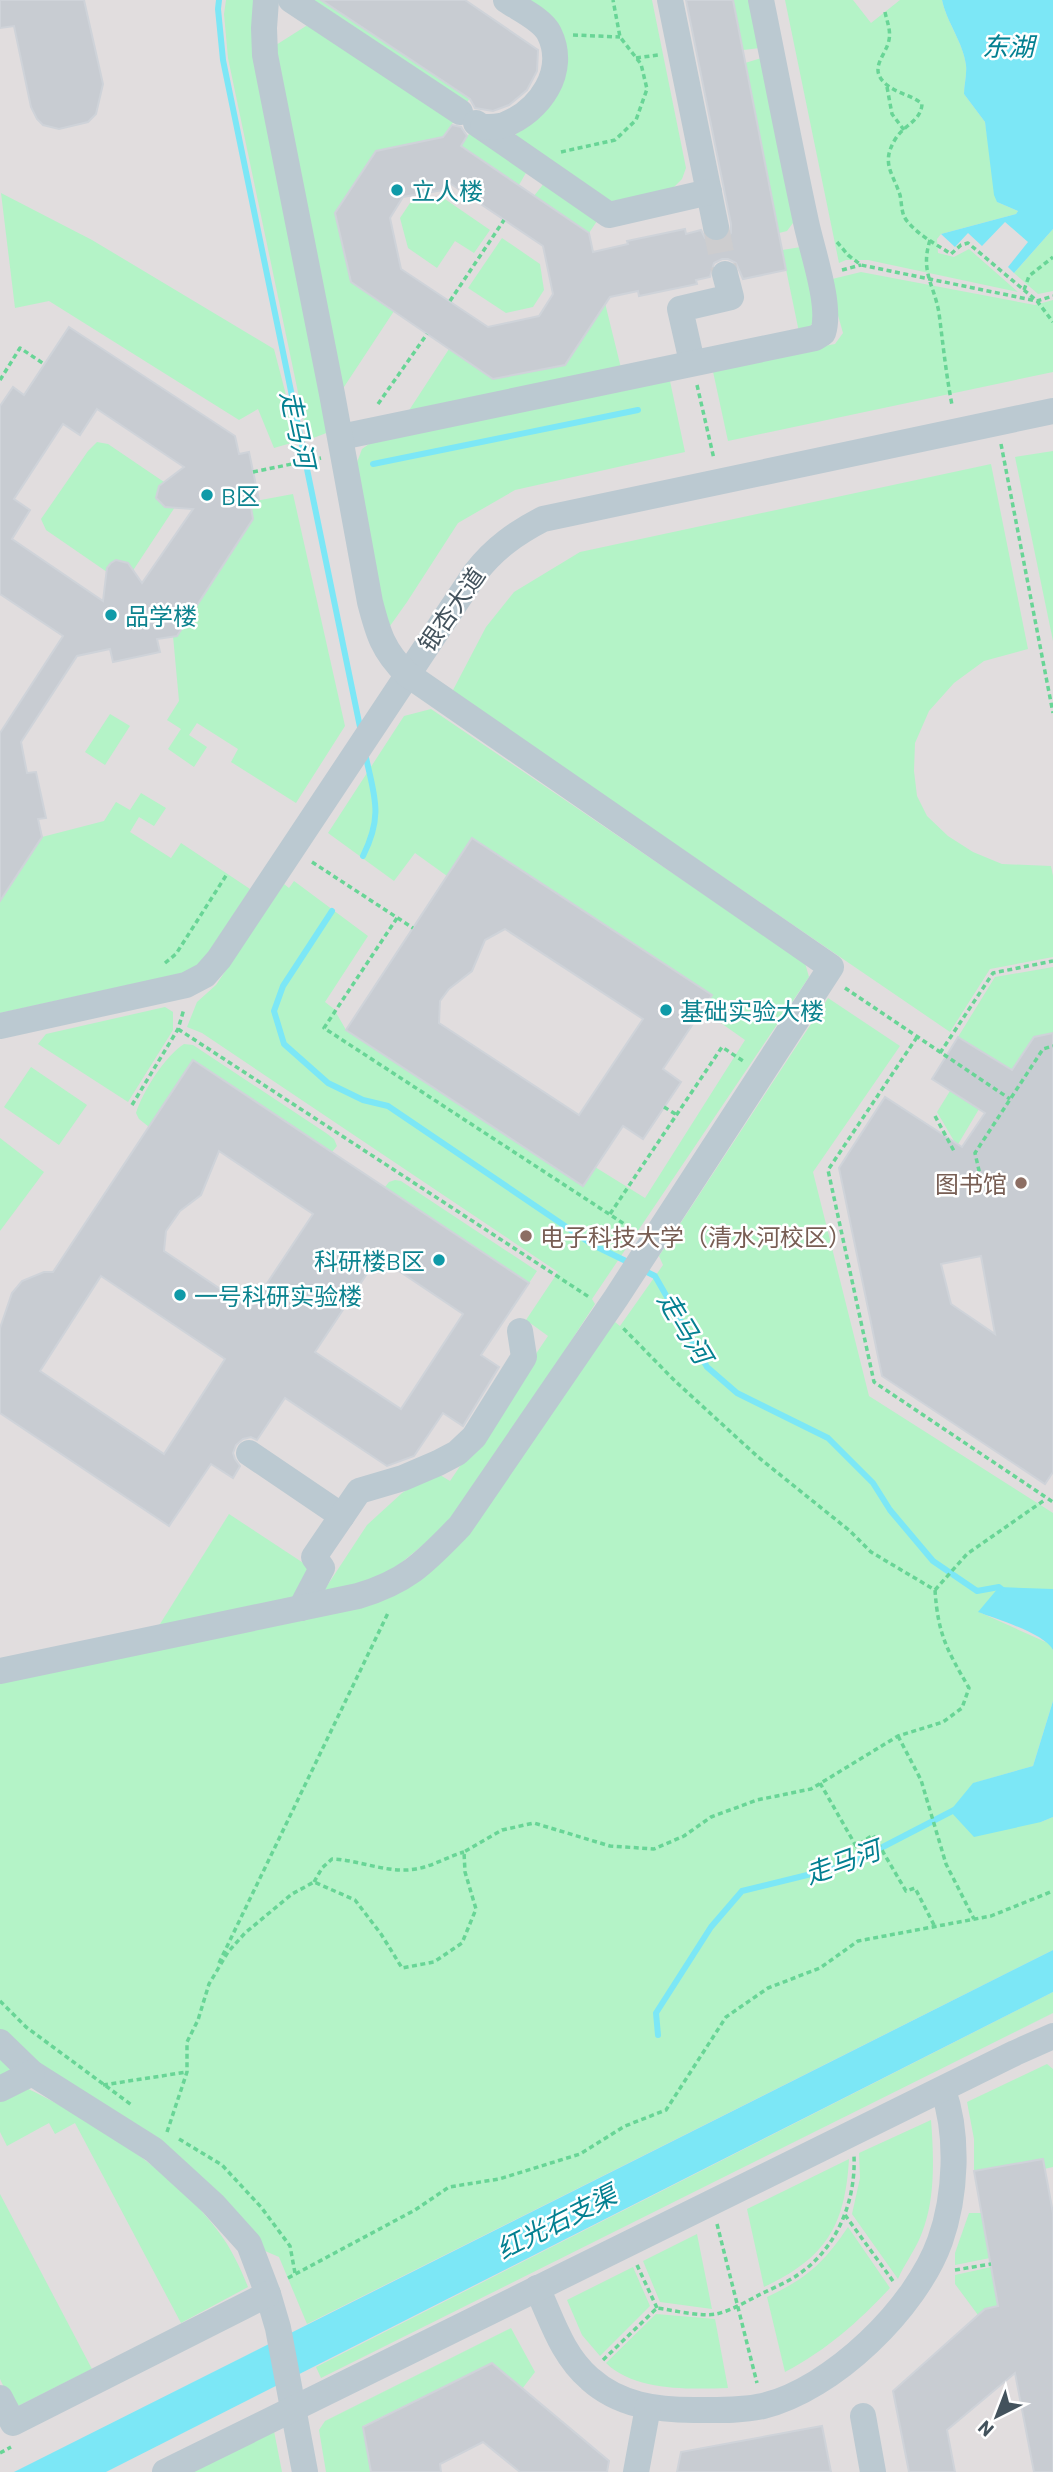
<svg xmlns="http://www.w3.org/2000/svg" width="1053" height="2472" font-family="Barlow,'Noto Sans SC',sans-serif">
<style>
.education{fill:#e1ddde}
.green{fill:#b4f3c7}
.water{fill:#7ce7f6}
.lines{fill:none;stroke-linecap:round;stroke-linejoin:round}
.stream{stroke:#7ce7f6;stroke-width:6}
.building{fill:#c8ccd2;stroke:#cfd3d9;stroke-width:2;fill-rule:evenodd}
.minor-tunnel{stroke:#cdcdcf;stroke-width:26;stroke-dasharray:26 13;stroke-linecap:butt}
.path{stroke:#68d596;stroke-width:3.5;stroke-dasharray:5 3.5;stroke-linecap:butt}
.minor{stroke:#bbc9d1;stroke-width:26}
.culture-dot{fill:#0f9aa8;stroke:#fff;stroke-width:2.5}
.education-dot{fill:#8d6e63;stroke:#fff;stroke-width:2.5}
.labels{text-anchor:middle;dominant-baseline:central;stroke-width:5;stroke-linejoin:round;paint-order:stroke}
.culture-label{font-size:24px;fill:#0d838f;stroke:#fff;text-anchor:start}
.street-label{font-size:24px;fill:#43525c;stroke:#fff}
.education-label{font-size:24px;fill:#785e54;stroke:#fff;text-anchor:end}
.water-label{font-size:26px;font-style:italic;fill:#038091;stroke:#fff}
</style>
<rect width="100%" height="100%" fill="#f0ecec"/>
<!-- education -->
<rect class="education" x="0" y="0" width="1053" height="2472"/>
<!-- green -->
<g class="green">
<polygon points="226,0 257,0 329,432 308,440 228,58 224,14"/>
<polygon points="309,0 337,0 470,98 465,105"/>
<path d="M518 0H652L686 168 682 179 670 191 607 202 516 141V134C549 113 561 99 566 61Z"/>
<polygon points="733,0 751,0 760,48 743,50"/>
<path d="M785 0H853L871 23 900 0H942C947 23 963 42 966 65 967 75 964 85 964 94L985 122 997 202 1018 211 1016 214 941 234 937 239 938 253 954 257 969 249 1018 292 868 260H846L839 263Z"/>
<polygon points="306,26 312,27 454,121 443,137 376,151 335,212 351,282 394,311 340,393 276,45"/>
<polygon points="765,57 796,219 787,231 779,233 745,63"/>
<polygon points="471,131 527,171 519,185 461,146"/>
<polygon points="545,182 599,218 589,233 534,196"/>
<polygon points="1,193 92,240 274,349 298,441 274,448 258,409 239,420 49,301 15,308"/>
<polygon points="442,197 490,230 474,253 455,241 437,268 408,248 400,218 410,203"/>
<polygon points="1053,229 1053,291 1038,294 1014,273"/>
<polygon points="502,238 540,264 544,290 533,307 506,313 468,288"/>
<polygon points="801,247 815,311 813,322 808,330 799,332 782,250"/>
<polygon points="861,272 1035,305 1053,300 1053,372 728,441 712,367 835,344 843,333 828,280"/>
<polygon points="605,303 621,368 406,415 449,349 493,379"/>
<polygon points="670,381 685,452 515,490 458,523 407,602 385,633 356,465 362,449 376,439"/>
<polygon points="97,442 108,444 164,482 159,486 156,498 165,507 175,507 132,572 128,563 116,560 111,563 107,572 46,530 41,519 88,451"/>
<polygon points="1053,451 1053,641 1015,457"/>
<polygon points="991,464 1028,649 984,661 954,683 929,711 915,743 914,771 917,796 927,816 948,836 973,852 1002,864 1051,866 1053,876 1053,957 990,969 950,1032 452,692 486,627 514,592 580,552"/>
<polygon points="293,494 345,726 296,803 231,762 238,749 197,723 189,735 207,747 194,767 168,749 181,729 167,720 179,701 173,636 177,635 253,519 250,502"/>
<polygon points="431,709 805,963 809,977 592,1299 595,1304 456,1518 379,1581 323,1592 367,1525 402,1493 435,1472 450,1481 548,1336 526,1320 558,1272 202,1033 187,1027 197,1002 216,985 284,884 289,888 294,881 368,936 325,1002 334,1009 346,1030 583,1186 595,1167 645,1198 745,1040 711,1016 711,995 473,838 447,876 415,853 394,881 328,833 404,716"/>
<polygon points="110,714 130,726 105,765 85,752"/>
<polygon points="141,793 166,808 154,826 139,817 130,832 171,858 181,843 250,889 206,957 197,967 183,973 0,1013 0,901 42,837 104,821 116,802 130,810"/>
<polygon points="1053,967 1053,1033 1034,1037 1012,1070 958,1037 995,977"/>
<polygon points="828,998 900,1046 813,1172 869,1396 1053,1513 1053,1589 1039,1589 979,1612 1050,1644 1053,1650 1053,1701 1033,1766 974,1783 1041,1822 1053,1817 1053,1950 307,2324 279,2257 249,2244 213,2204 32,2074 0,2089 0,1678 389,1595 615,1322 620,1326 663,1265 659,1256"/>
<polygon points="165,1007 173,1012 173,1030 128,1102 38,1044 46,1034"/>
<path d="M184 1044 193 1045 326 1133 334 1139 337 1146 332 1152 193 1060 149 1127 139 1119 136 1113C143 1091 165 1056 184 1044Z"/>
<polygon points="31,1067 87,1105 59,1145 4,1107"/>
<polygon points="950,1091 979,1109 957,1146 937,1112"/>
<polygon points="0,1138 44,1172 0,1231"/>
<polygon points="395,1180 401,1181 537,1271 529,1283 385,1187 389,1182"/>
<polygon points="229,1514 314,1570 302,1601 155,1632"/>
<polygon points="1053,1992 1053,2013 321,2378 316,2367"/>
<polygon points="1047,2064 1053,2069 1053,2167 1044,2169 1042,2159 974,2171 974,2139 967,2102"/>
<path d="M22 2086C88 2117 175 2172 218 2231 231 2248 240 2267 248 2287L181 2323 75 2123 55 2134 49 2123 7 2146 0 2132V2097Z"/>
<path d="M931 2120C934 2159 936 2203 919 2240 913 2253 904 2265 898 2279L852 2214 860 2178 859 2153Z"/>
<path d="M849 2159C845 2227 825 2258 764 2287L747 2209Z"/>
<polygon points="0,2194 92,2369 14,2408 0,2379"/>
<polygon points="969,2213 982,2213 990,2258 955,2265 955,2253"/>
<path d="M848 2227 890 2288C857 2323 828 2349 785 2372L767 2297C807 2278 823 2264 848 2227Z"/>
<polygon points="697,2234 712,2309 660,2302 643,2261"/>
<polygon points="633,2267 650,2306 600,2356 582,2335 567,2300"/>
<polygon points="991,2267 998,2306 985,2309 978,2315 955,2284 955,2275"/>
<path d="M656 2314 715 2319 728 2388C690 2389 636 2392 606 2363Z"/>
<polygon points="511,2328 535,2372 522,2389 492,2363 363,2426 371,2472 326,2472 319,2430 325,2421"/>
<polygon points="274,2431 282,2472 185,2472"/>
</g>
<!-- water -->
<g class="water">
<path d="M942 0H1053V229L1014 273 1008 267 1028 242 1005 222 982 246 968 233 955 247 941 234 1016 214 1018 211 997 202 994 195 985 122 964 94C964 85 967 75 966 65 963 42 947 23 942 0Z"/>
<path d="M999 1587 1053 1589V1650C1044 1633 996 1619 978 1612Z"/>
<polygon points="1053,1701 1053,1817 1041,1822 974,1837 950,1811 973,1783 1033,1766"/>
<polygon points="1053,1950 1053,1992 106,2472 14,2472"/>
</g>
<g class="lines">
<!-- stream -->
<g class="stream">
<polyline points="219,0 218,9 223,60 361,732"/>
<polyline points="373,464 638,410"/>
<path d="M363 856C384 814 374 796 365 753"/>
<polyline points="332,911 283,986 274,1011 284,1044 328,1083 363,1100 388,1106 593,1245 630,1263"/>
<polyline points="643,1270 655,1276 707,1367 737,1393 828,1438 873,1483 890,1510 933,1561 977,1591 999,1587 1004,1591"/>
<polyline points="658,2035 656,2013 711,1927 742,1891 848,1865 958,1808"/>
</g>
</g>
<!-- building -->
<g class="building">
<polygon points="0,0 84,0 103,84 96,114 88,122 59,129 43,125 37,119 31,107 14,26 0,28"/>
<polygon points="321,0 465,0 538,50 537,71 527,90 509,105 493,111 475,108 470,99"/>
<path d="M686 0H733L786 270 743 279 736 263 728 259H722L714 263 710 277 696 280 697 284 639 296 638 291 610 297 565 365 493 379 351 282 335 213 376 151 443 137 452 125 461 127 467 136 461 146 589 233 593 252 628 244 627 241 685 229 686 234 701 230 705 238 712 242H720L726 239 731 233V224ZM448 182 543 246 553 294 539 316 488 327 401 269 390 218 403 197 443 190Z"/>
<path d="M69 327 235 436 239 454 249 452 259 500 250 502 253 519 177 636 157 639 160 652 113 662 110 649 77 656 21 742 27 773 36 772 46 818 38 819 42 837 0 901V733L63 636 0 594V406L13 387 24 395ZM97 409 184 467 159 486 156 498 165 507 193 509 142 583 128 563 116 560 111 563 107 568 103 601 12 539 30 510 14 499 63 424 80 435Z"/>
<path d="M472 838 712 995 663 1069 681 1082 643 1139 623 1126 583 1186 346 1030ZM505 929 643 1019 579 1115 439 1023 440 1001 449 989 472 971 485 940Z"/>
<path d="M1053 1033V1472L1045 1484 882 1376 839 1168 885 1097 962 1147 985 1113 932 1079 958 1037 1012 1070 1034 1037ZM981 1256 995 1334 951 1304 941 1264Z"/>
<path d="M193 1060 529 1283 481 1355 499 1367 463 1426 443 1413 414 1456 387 1466 285 1398 257 1440 251 1437 243 1439 236 1445 233 1453 235 1459 240 1466 233 1478 211 1464 169 1526 0 1413V1328L12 1293 22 1281 44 1272H53ZM219 1151 313 1214 250 1309 164 1251 166 1231 180 1211 201 1195ZM378 1257 463 1314 401 1409 315 1352ZM101 1276 225 1359 164 1454 40 1371Z"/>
<polygon points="1043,2159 1053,2213 1053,2472 1034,2472 1015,2373 947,2430 955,2472 909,2472 893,2391 985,2309 998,2306 974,2171"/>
<polygon points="492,2363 609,2461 607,2472 520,2472 483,2442 440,2464 441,2472 371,2472 363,2427"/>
<polygon points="822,2426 831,2472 677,2472 681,2452"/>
</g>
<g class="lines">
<!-- minor-tunnel -->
<polyline class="minor-tunnel" points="716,227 725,274"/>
<!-- path -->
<g class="path">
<path d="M885 12C887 22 891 30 889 40 886 56 867 69 887 85 898 94 912 95 922 104 921 121 904 125 896 138 880 163 893 173 900 195 902 204 901 214 907 221 919 236 936 244 951 254L961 245 968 243 1037 301 1053 322"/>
<polyline points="573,35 620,37"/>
<polyline points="636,58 658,55"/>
<polyline points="887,87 892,114 904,130"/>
<polyline points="561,152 615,140 636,120 647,89 641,64 620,37 613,0"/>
<path d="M930 240C920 272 934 284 939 313 943 344 946 374 952 405"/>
<polyline points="837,242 848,255 861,265 1037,301 1053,296"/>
<polyline points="842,270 861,265"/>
<polyline points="1024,290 1029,276 1053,257"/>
<polyline points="450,301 504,220"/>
<polyline points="0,380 20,348 44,364"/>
<polyline points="697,385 714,459"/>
<polyline points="378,404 427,334"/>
<polyline points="1001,444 1053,713"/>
<polyline points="253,472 321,458"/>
<polyline points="312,862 413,928"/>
<polyline points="397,918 324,1028 632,1229"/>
<polyline points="165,963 176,954 227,874"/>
<polyline points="845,988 1010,1099"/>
<polyline points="178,1029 589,1297"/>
<polyline points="917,1037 828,1170 874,1382 1053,1502"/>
<polyline points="940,1053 993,973 1053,961"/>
<polyline points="132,1105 178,1029 184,1009"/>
<polyline points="664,1107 677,1115"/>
<polyline points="935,1116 954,1151"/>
<polyline points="983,1188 975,1153 1043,1049 1053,1046"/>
<polyline points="610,1214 722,1047 743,1061"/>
<polyline points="935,1590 967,1554 1046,1499"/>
<polyline points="898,1736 921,1780 946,1864 974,1919"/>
<polyline points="820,1783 856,1846 873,1835 906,1891 915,1888 935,1927"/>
<path d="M314 1882 322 1868 332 1859C360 1860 388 1874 416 1869 433 1866 447 1857 464 1852"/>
<polyline points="219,1963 389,1611"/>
<polyline points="0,2001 26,2027 133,2106"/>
<polyline points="103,2085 187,2072"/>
<path d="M167 2132 187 2072V2042L198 2020 209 1984 228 1952 245 1933 292 1894 314 1882 355 1900 381 1934 402 1968 434 1962 462 1943 476 1909 465 1872 464 1852 502 1830 534 1823 610 1846 654 1849 684 1836 711 1817 757 1800 811 1789 898 1736 943 1722 962 1708 969 1688C947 1650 938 1635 935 1590L871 1552 850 1531 758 1457 675 1381 623 1328"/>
<polyline points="179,2139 222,2165 261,2207 290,2246 295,2273"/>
<polyline points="845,2215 893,2281"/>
<polyline points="717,2224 757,2383"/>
<polyline points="637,2265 657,2308"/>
<polyline points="955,2270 991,2264"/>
<polyline points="288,2278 415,2210 449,2187 499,2179 580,2154 625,2126 666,2110 726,2017 768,1988 820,1968 858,1941 991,1916 1053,1891"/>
<path d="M603 2360 657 2308C672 2310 701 2317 716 2314 731 2311 747 2301 761 2294 773 2288 788 2282 799 2274 837 2248 856 2201 854 2156"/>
<polyline points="0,2453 11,2447"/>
</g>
<!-- minor -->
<g class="minor">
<polyline points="291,0 460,112"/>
<polyline points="670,0 716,227"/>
<polyline points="476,123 609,215 709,192"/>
<path d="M483 127C490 127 498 127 504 125 540 111 568 71 549 33 542 19 519 9 506 0"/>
<polyline points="692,362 680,309 731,297 725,274"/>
<path d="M341 437 815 338 823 333C832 306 812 251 806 222 790 148 776 74 761 0"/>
<path d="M0 1026 186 985 205 975 219 959 476 572C495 548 516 533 543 519L1053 411"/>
<polyline points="249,1453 342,1516"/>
<polyline points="301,1608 322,1568 314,1557 359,1491 403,1478 438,1463 457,1453 474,1437 524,1357 520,1331"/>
<path d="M0 1671 358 1596C408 1581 425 1562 460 1526L616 1298 831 967 407 674C383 651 378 633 370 602L332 394 265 55 264 28 266 0"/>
<polyline points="0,2042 32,2073 154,2150 213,2204 249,2244 268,2294 278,2328 305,2472"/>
<polyline points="0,2089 32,2073"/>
<path d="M537 2288C552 2320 562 2355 590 2379 619 2405 656 2410 694 2410 716 2410 741 2411 763 2406 833 2389 916 2308 940 2241 956 2196 959 2135 943 2090"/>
<polyline points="0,2398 13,2423 268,2294"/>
<polyline points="863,2416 873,2472"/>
<polyline points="165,2472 1015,2053 1053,2036"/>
<polyline points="636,2472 648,2407"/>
</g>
</g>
<!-- markers -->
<g class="culture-dot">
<circle cx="397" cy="190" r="7"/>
<circle cx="207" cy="495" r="7"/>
<circle cx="111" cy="615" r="7"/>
<circle cx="666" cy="1010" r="7"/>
<circle cx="439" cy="1260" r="7"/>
<circle cx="180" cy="1295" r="7"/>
</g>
<g class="education-dot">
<circle cx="1021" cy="1183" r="7"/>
<circle cx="526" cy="1236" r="7"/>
</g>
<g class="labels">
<!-- culture labels -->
<g class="culture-label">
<text x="411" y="190">立人楼</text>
<text x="221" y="495">B区</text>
<text x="125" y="615">品学楼</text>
<text x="680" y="1010">基础实验大楼</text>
<text x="425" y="1260" text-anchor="end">科研楼B区</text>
<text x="194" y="1295">一号科研实验楼</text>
</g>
<!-- street labels -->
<g class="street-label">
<text transform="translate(451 609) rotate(-55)">银杏大道</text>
</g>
<!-- education labels -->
<g class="education-label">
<text x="1007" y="1183">图书馆</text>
<text x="540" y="1236" text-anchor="start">电子科技大学（清水河校区）</text>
</g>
<!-- water labels -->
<g class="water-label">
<text x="1008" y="45">东湖</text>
<text transform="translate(299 429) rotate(78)">走马河</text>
<text transform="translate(686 1327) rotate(59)">走马河</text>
<text transform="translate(842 1861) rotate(-20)">走马河</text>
<text transform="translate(556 2221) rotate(-27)">红光右支渠</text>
</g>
</g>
<!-- north arrow -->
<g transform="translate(997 2416) rotate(222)" stroke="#ffffff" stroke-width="5" paint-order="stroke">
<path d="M0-5L12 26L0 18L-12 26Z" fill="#43525c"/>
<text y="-10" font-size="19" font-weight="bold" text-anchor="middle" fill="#43525c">N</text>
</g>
</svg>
